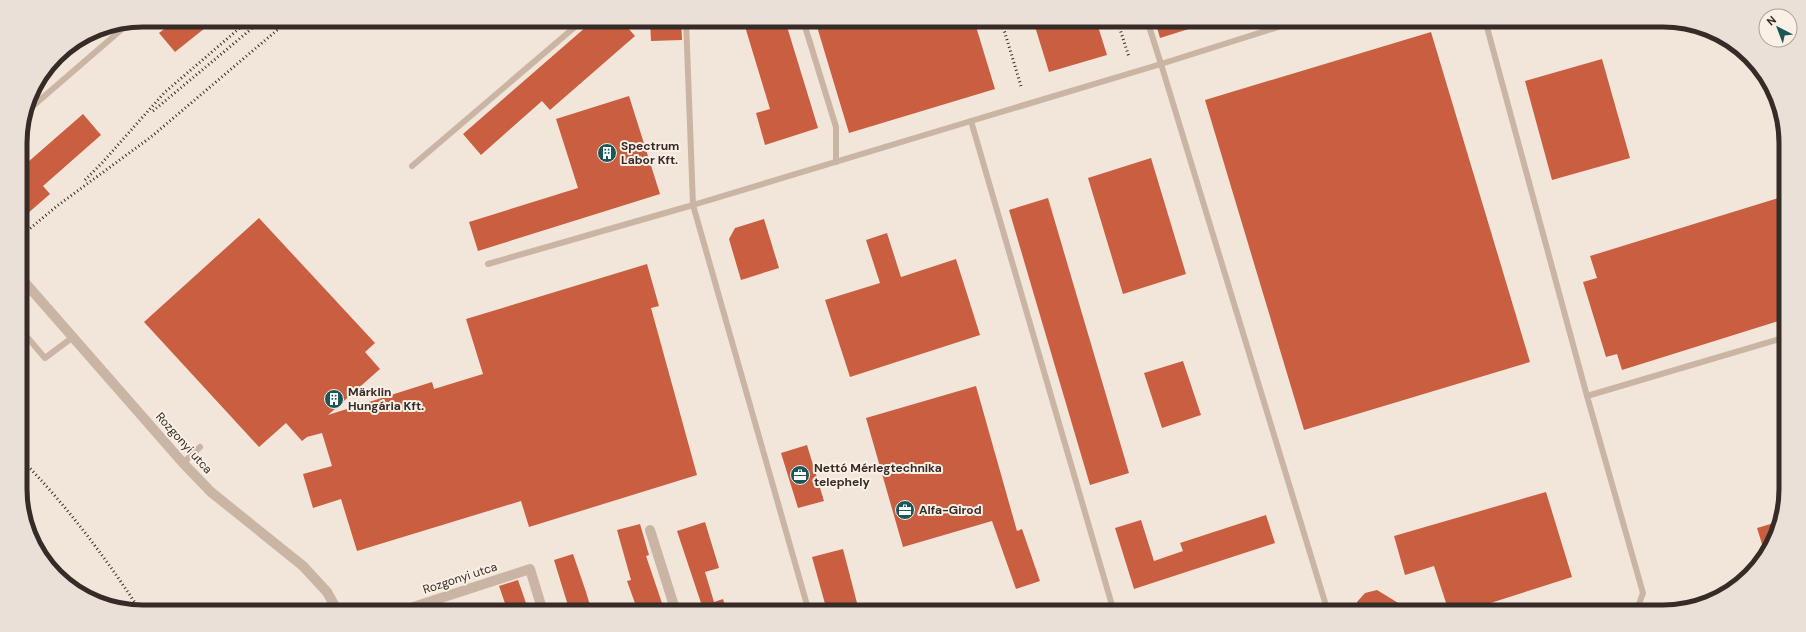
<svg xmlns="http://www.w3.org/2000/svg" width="1806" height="632" font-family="'DM Sans',sans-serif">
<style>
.building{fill:#c95e41}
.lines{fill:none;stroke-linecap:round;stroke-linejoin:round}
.service{stroke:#cab5a5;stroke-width:6}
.minor{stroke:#cab5a5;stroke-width:10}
.rail{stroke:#362b27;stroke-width:3;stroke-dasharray:1 3;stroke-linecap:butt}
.labels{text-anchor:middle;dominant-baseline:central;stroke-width:4;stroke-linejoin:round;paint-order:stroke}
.poi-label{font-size:12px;font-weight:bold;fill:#362b27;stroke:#faf0e6;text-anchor:start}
.street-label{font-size:12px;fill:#362b27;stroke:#faf0e6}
.rim{fill:none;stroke:#362b27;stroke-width:5}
</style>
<rect width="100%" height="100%" fill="#f2e6da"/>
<!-- building -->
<g class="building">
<polygon points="176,20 215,20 175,52 159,33"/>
<polygon points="594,20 621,20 635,36 550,110 542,101 481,155 463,134"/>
<polygon points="650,20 681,20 682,40 651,41"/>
<polygon points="743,20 785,20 818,128 765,145 756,113 770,109"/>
<polygon points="815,20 974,20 995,89 849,133"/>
<polygon points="1033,20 1096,20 1107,55 1049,72"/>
<polygon points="1155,20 1207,20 1208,23 1160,38"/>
<polygon points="1431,32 1530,362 1304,430 1205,100"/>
<polygon points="1602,59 1630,158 1552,180 1525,81"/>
<polygon points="629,96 660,194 478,251 469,222 578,188 556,119"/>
<polygon points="83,114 101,135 43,186 50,194 27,214 21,207 20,169"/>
<polygon points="1151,158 1186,274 1123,294 1088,178"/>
<polygon points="1785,196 1785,319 1622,370 1617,354 1606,357 1583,282 1597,278 1590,256"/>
<polygon points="1048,198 1129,473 1090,485 1009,210"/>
<polygon points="259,218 375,343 365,352 380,369 328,415 432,382 434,389 483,374 466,319 647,264 659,306 651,308 697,475 529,527 521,501 357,551 341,499 313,508 303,474 332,466 322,433 307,437 302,441 286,423 259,447 144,322"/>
<polygon points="764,219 779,268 741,280 729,239 735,228"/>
<polygon points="887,233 901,277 956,259 980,335 850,377 825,300 880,283 866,240"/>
<polygon points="1183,361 1201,415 1162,428 1144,373"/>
<polygon points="976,386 1017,531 1022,529 1040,581 1016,589 992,521 903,547 866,418"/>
<polygon points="807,445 824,501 798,508 781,453"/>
<polygon points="1546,492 1572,577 1462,612 1449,612 1434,566 1405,575 1394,536"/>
<polygon points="1266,515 1275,543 1134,589 1115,528 1141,520 1154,561 1183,551 1180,543"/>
<polygon points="1781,521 1780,529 1766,557 1757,528"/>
<polygon points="705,522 719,568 705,572 714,602 723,599 727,612 691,612 691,609 702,606 677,531"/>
<polygon points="640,524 649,555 646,556 665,612 644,612 641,604 636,606 627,581 631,580 617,530"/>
<polygon points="843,549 857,603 827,611 812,557"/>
<polygon points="573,554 586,592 592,612 570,612 554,560"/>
<polygon points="518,580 526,603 507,609 499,586"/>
<polygon points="1377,590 1413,612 1358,612 1357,602 1365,593"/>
</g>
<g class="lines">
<!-- service -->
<g class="service">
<polyline points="803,20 836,127 836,162"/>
<polyline points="1147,20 1161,64 1300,20"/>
<polyline points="1485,20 1587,396 1643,593 1636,612"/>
<polyline points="26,112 129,23"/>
<polyline points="971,121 1161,64 1328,612"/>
<polyline points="412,166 583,20"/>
<polyline points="488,264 693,205 686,20"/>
<polyline points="21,330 45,358 73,337"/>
<polyline points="1587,396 1786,337"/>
<polyline points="183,463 200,447"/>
<polyline points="809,612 693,205 971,121 1114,612"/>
</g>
<!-- minor -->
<g class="minor">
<polyline points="21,278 183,463 211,492 303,566 327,592 338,612"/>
<polyline points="650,530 676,612"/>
<polyline points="398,612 530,569 543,612"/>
</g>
<!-- rail -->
<g class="rail">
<polyline points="1001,20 1021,86"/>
<polyline points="1117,20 1129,57"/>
<polyline points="153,111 262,20"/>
<polyline points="85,180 102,163 164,93 249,20"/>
<polyline points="21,236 57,206 151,137 289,20"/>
<path d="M22 460C67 506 106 558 141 612"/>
</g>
</g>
<!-- icons -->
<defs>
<symbol id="building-disc" viewBox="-11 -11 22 22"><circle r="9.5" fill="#1b5659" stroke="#faf0e6"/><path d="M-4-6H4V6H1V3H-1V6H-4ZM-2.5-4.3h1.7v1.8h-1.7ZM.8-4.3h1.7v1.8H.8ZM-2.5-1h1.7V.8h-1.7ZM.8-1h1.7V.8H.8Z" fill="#fff"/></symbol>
<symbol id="office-disc" viewBox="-11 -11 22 22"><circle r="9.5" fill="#1b5659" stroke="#faf0e6"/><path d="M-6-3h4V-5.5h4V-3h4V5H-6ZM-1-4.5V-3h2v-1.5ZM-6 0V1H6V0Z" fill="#fff"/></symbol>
</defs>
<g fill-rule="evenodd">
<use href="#building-disc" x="596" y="142" width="22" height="22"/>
<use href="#building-disc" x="323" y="388" width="22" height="22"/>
<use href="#office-disc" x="789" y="464" width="22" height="22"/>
<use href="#office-disc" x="894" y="499" width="22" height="22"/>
</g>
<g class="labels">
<!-- poi labels -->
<g class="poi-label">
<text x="621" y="146">Spectrum<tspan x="621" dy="14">Labor Kft.</tspan></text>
<text x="348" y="392">Märklin<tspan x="348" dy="14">Hungária Kft.</tspan></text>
<text x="814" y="468">Nettó Mérlegtechnika<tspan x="814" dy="14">telephely</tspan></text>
<text x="919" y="510">Alfa-Girod</text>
</g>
<!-- street labels -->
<g class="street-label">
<text transform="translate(184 443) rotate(48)">Rozgonyi utca</text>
<text transform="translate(460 578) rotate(-18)">Rozgonyi utca</text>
</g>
</g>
<!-- crop -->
<path d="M0 0H1806V632H0ZM143 27H1663A116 116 0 0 1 1779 143V489A116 116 0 0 1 1663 605H143A116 116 0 0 1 27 489V143A116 116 0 0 1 143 27Z" fill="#eae0d7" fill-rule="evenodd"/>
<path class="rim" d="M143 27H1663A116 116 0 0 1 1779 143V489A116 116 0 0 1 1663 605H143A116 116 0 0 1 27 489V143A116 116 0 0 1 143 27Z"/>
<!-- north arrow -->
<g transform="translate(1778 28) rotate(318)"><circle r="19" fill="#faf0e6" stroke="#aca19a"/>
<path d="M0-3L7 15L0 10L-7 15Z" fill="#1b5659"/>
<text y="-6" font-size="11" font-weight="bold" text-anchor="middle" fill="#362b27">N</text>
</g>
</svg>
